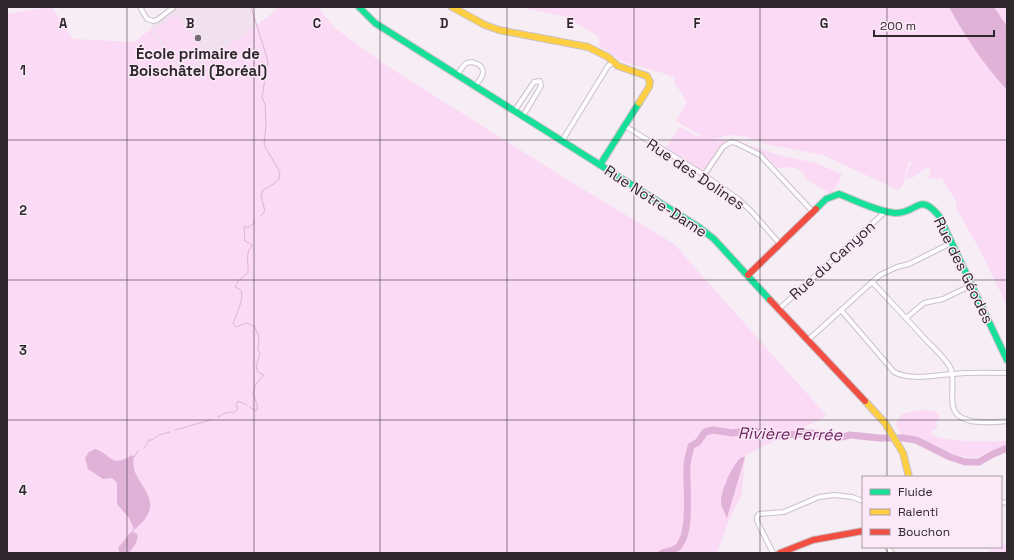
<svg xmlns="http://www.w3.org/2000/svg" width="1014" height="560" font-family="'Space Grotesk',sans-serif">
<style>
.built{fill:#f1e0ee}
.green{fill:#fadaf4}
.water{fill:#e0b2d8}
.lines{fill:none;stroke-linecap:round;stroke-linejoin:round}
.stream{stroke:#e0b2d8;stroke-width:1}
.river{stroke:#e0b2d8;stroke-width:7}
.street-casing{stroke:#c9c2c8;stroke-width:6}
.fast-casing{stroke:#c9c2c8;stroke-width:8}
.slow-casing{stroke:#c9c2c8;stroke-width:8}
.jam-casing{stroke:#c9c2c8;stroke-width:8}
.street{stroke:#fefcfe;stroke-width:4}
.fast{stroke:#16e098;stroke-width:6}
.slow{stroke:#ffcf43;stroke-width:6}
.jam{stroke:#f24e42;stroke-width:6}
.grid{fill:none;stroke:#2e272c;stroke-width:1;stroke-opacity:0.55}
.poi-dot{fill:#746c72;stroke:#fbe9f7;stroke-width:1.5}
.labels{text-anchor:middle;dominant-baseline:central;stroke-width:3;stroke-linejoin:round;paint-order:stroke}
.poi-label{font-size:15px;font-weight:bold;fill:#2e272c;stroke:#fbe9f7}
.street-label{font-size:15px;fill:#2e272c;stroke:#fbe9f7}
.water-label{font-size:16px;font-style:italic;fill:#692160;stroke:#fbe9f7}
.grid-label{font-size:13px;text-anchor:middle;font-weight:bold;fill:#2e272c;stroke:#fbe9f7;stroke-width:3;stroke-linejoin:round;paint-order:stroke}
</style>
<rect width="100%" height="100%" fill="#f7edf5"/>
<!-- built -->
<polygon class="built" points="174,7 251,7 257,26 184,77 151,29 153,21"/>
<!-- green -->
<g class="green">
<polygon points="48,7 52,7 73,39 134,42 151,29 184,77 252,29 271,14 278,7 317,7 335,28 384,64 571,182 674,244 827,416 745,455 742,493 727,525 717,553 7,553 7,14"/>
<path d="M519 7H949C965 37 984 65 1007 90V306L981 252 956 208 957 203 941 177 939 179 928 178 931 169 927 167 914 177 907 179V173L912 162H909L903 185 898 190 823 155 766 144 744 136 726 135 715 139 732 140 706 179 663 152 680 127 697 136H702L676 121 687 102 674 82 675 78C659 70 640 68 623 62 619 60 605 50 599 46V37L567 17Z"/>
<polygon points="994,7 1007,7 1007,26"/>
<polygon points="177,13 207,55 184,72 154,30"/>
<polygon points="739,142 779,155 815,163 842,174 839,182 831,194 806,179 803,172 794,167 779,168"/>
<path d="M920 410 934 411 939 415V419L935 422 938 427 930 433C942 444 990 441 1007 441V447C1001 448 994 449 989 452 984 454 981 457 975 457 948 460 927 436 901 435L896 423 902 414Z"/>
<polygon points="1007,543 1007,553 986,553 998,547 1001,547 1001,546"/>
</g>
<!-- water -->
<g class="water">
<path d="M949 7H994L1007 26V90C984 65 965 37 949 7Z"/>
<path d="M95 449C112 454 110 469 132 455L134 457C127 484 173 498 135 529H134L129 518 117 504V483L112 478 103 479 88 469 85 458 89 452Z"/>
<path d="M742 457H745L727 518C725 513 722 508 721 503 720 492 733 463 742 457Z"/>
<polygon points="132,532 136,533 138,536 136,543 129,553 120,553 118,548 130,533"/>
</g>
<g class="lines">
<!-- stream -->
<g class="stream">
<polyline points="251,7 268,61 262,97 265,104 266,124 264,145 280,172 279,179 275,183 263,190 261,196 265,211 261,216"/>
<path d="M250 407 256 411C260 406 254 399 253 393L256 384 264 375 258 372 256 366 260 354 258 349 259 336 254 326 246 323 236 327 233 324C236 312 244 303 241 290L235 287 238 281 248 273C249 264 244 252 253 245L245 241 244 226 248 228 254 223V220"/>
<polyline points="218,417 225,413 230,412 233,413 238,409 236,405 238,401 247,405"/>
<polyline points="175,430 211,420"/>
<polyline points="144,448 149,440 152,440 159,435 170,432"/>
<polyline points="134,457 138,451"/>
<polyline points="132,533 134,529"/>
</g>
<!-- river -->
<path class="river" d="M662 553C668 551 675 551 679 546 692 531 686 486 687 467 687 460 690 452 691 446L698 442 705 432 713 430 733 433 750 430 776 436 810 433 842 437 850 435 879 438H903L916 440 950 457 965 462H979L991 455 1007 448"/>
<defs>
<g id="street">
<polyline points="140,7 147,19 153,21 157,20 174,7"/>
<path d="M457 75C460 71 462 67 465 64 471 60 483 64 483 72 483 77 478 82 475 86"/>
<polyline points="515,110 534,82 540,81 541,86 523,116"/>
<polyline points="625,126 704,175 738,199 752,212 780,244"/>
<polyline points="562,141 608,66 614,62"/>
<polyline points="704,175 723,147 731,142 736,143 760,155 813,212"/>
<path d="M872 282C890 301 908 320 926 340 934 348 944 357 950 367 957 381 946 407 959 416 972 425 993 422 1007 421"/>
<polyline points="779,309 886,211"/>
<path d="M841 310 894 372C911 381 935 375 953 374 971 372 989 373 1007 373"/>
<polyline points="906,318 924,303 943,299 972,285"/>
<polyline points="808,340 880,275 897,267 909,264 951,243"/>
<polyline points="1001,503 1007,502"/>
<polyline points="887,547 892,553"/>
<polyline points="773,553 757,521 757,517 759,514 784,512 819,497 834,495 852,497 863,501"/>
</g>
<g id="fast">
<polyline points="359,7 375,23 700,228 714,239 770,300"/>
<polyline points="600,165 639,103"/>
<path d="M816 209 826 199 839 194C857 201 876 211 895 213 917 214 919 191 939 216L1007 360"/>
</g>
<g id="slow">
<polyline points="452,7 485,25 499,30 588,47 608,57 618,66 647,76 650,82 649,87 639,103"/>
<polyline points="865,401 885,423 903,453 909,477"/>
</g>
<g id="jam">
<polyline points="748,275 816,209"/>
<polyline points="770,300 865,401"/>
<polyline points="780,553 813,540 863,531"/>
</g>
</defs>
<!-- street casing -->
<use href="#street" class="street-casing"/>
<!-- fast casing -->
<use href="#fast" class="fast-casing"/>
<!-- slow casing -->
<use href="#slow" class="slow-casing"/>
<!-- jam casing -->
<use href="#jam" class="jam-casing"/>
<!-- street -->
<use href="#street" class="street"/>
<!-- fast -->
<use href="#fast" class="fast"/>
<!-- slow -->
<use href="#slow" class="slow"/>
<!-- jam -->
<use href="#jam" class="jam"/>
</g>
<!-- grid -->
<path class="grid" d="M127 7V553M254 7V553M380 7V553M507 7V553M634 7V553M760 7V553M887 7V477M7 140H1007M7 280H1007M7 420H1007M887 547V553"/>
<!-- markers -->
<circle class="poi-dot" cx="198" cy="38" r="4"/>
<g class="labels">
<!-- poi labels -->
<g class="poi-label">
<text x="198" y="53">École primaire de<tspan x="198" dy="17">Boischâtel (Boréal)</tspan></text>
</g>
<!-- street labels -->
<g class="street-label">
<text transform="translate(696 174) rotate(34)">Rue des Dolines</text>
<text transform="translate(656 201) rotate(33)">Rue Notre-Dame</text>
<text transform="translate(832 260) rotate(-42)">Rue du Canyon</text>
<text transform="translate(964 270) rotate(64)">Rue des Géodes</text>
</g>
<!-- water labels -->
<g class="water-label">
<text transform="translate(790 434) rotate(1)">Rivière Ferrée</text>
</g>
</g>
<g class="grid-label">
<text x="63" y="28">A</text>
<text x="190" y="28">B</text>
<text x="317" y="28">C</text>
<text x="444" y="28">D</text>
<text x="570" y="28">E</text>
<text x="697" y="28">F</text>
<text x="824" y="28">G</text>
<text x="23" y="75">1</text>
<text x="23" y="215">2</text>
<text x="23" y="355">3</text>
<text x="23" y="495">4</text>
</g>
<!-- border -->
<rect width="1014" height="560" fill="none" stroke="#2e272c" stroke-width="16"/>
<!-- legend -->
<rect x="862" y="476" width="140" height="72" fill="#fbe9f7" stroke="#a99ba6"/>
<rect x="870" y="489" width="20" height="6" fill="#16e098" stroke="#a99ba6"/>
<text x="898" y="496" font-size="12" fill="#2e272c">Fluide</text>
<rect x="870" y="509" width="20" height="6" fill="#ffcf43" stroke="#a99ba6"/>
<text x="898" y="516" font-size="12" fill="#2e272c">Ralenti</text>
<rect x="870" y="529" width="20" height="6" fill="#f24e42" stroke="#a99ba6"/>
<text x="898" y="536" font-size="12" fill="#2e272c">Bouchon</text>
<!-- scale -->
<path d="M874 30v6h120v-6" fill="none" stroke="#2e272c" stroke-width="2"/>
<text x="880" y="30" font-size="12" fill="#2e272c" stroke="#fbe9f7" stroke-width="3" paint-order="stroke">200 m</text>
</svg>
